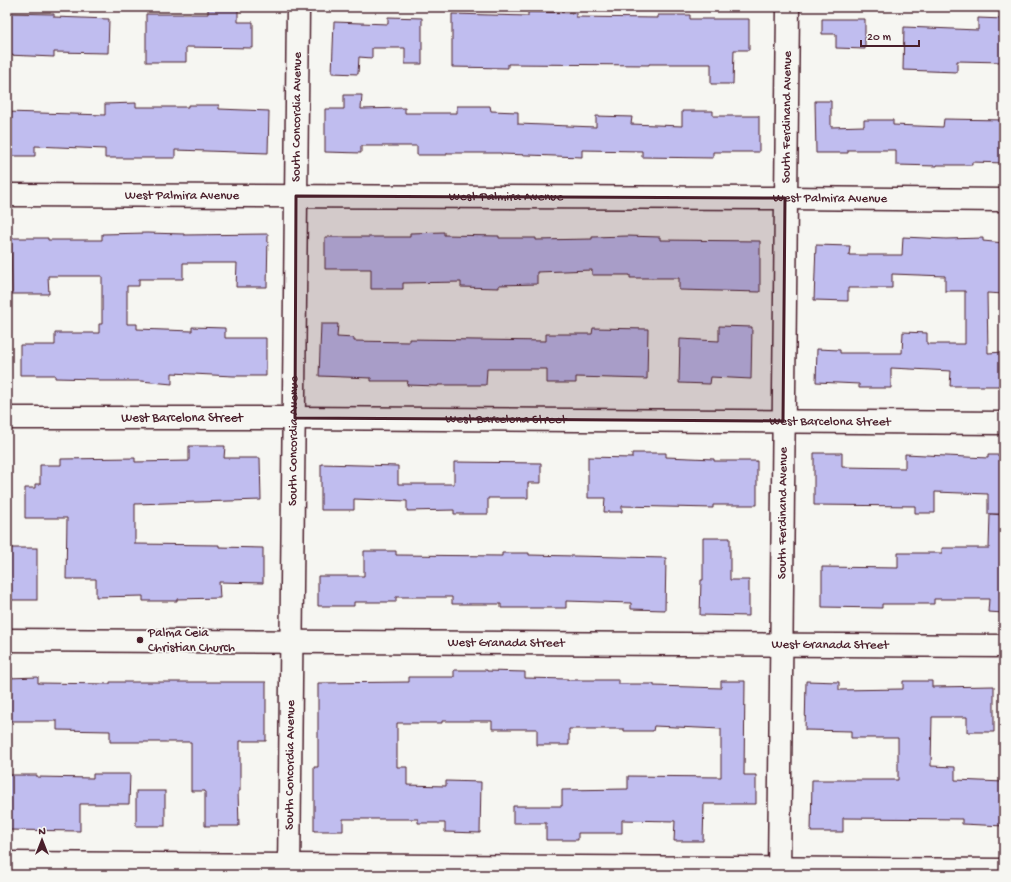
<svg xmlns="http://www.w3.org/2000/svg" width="1011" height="882" font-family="'Gochi Hand',sans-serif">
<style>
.building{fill:#c0bdef;stroke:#4a1f2b}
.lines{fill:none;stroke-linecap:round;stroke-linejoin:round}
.minor-casing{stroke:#4a1f2b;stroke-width:25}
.minor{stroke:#f6f6f2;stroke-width:22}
.marked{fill:#4a1f2b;fill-opacity:0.2;stroke:#4a1f2b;stroke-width:3;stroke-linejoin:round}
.poi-dot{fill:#4a1f2b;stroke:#f6f6f2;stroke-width:1.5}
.labels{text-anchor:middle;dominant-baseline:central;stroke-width:3.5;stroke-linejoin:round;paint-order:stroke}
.street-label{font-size:13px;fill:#4a1f2b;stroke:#f6f6f2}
.poi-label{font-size:13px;fill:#4a1f2b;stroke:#f6f6f2;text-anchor:start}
</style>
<rect width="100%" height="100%" fill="#f6f6f2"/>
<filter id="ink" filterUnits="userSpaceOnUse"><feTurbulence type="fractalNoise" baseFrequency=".025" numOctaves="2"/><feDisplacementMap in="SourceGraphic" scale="8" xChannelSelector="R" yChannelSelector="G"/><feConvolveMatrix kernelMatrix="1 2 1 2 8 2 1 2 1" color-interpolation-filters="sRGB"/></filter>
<g filter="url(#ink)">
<!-- building -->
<g class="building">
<polygon points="208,9 238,9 238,22 253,22 253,48 186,47 186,62 146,62 146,14 208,14"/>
<polygon points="528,12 576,13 576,17 658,18 658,15 690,15 690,19 749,19 749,50 734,50 733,84 711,84 711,64 649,64 649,65 508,64 508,68 452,67 452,14 528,16"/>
<polygon points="7,13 54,14 54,17 109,19 108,53 54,52 54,57 7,55"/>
<polygon points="388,17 422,18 422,64 405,64 405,48 372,48 372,58 359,57 358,74 332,73 334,22 388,24"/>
<polygon points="978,18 1004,19 1004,62 957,61 957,72 903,70 904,27 978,30"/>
<polygon points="822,19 865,19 865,49 836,48 836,34 822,34"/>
<polygon points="344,95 362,95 361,109 405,108 405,113 457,113 457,106 490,106 491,111 518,112 518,124 596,127 596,116 632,117 631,124 682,126 682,111 713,111 713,116 759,116 759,152 713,152 713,158 642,157 642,151 582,150 582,157 501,154 501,153 447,153 447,155 417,155 417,146 361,146 361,153 325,152 325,109 344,109"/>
<polygon points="815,101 831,101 831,127 864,126 864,120 893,120 893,125 943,127 944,119 1004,120 1004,163 972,162 972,165 937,165 937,166 896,165 896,150 848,150 848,153 816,153"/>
<polygon points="136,103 136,107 188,107 188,105 219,105 219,109 269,111 268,153 175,150 175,158 105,158 105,149 35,146 35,156 7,156 7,112 105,115 105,104"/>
<polygon points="444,232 444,235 499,236 499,238 536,238 536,240 592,239 592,237 627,236 660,237 660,240 760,241 760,292 679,290 679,278 630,278 630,275 592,275 592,270 537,272 537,284 499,285 499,288 461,287 461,282 403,283 403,289 371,289 371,269 325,269 325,237 410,237 410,233"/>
<polygon points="147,233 184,234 184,235 268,234 267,287 236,287 237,263 183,263 183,279 139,279 139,286 127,286 127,324 137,324 137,329 192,331 192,327 225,328 225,338 266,338 266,376 233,376 172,373 172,384 141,381 99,381 99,379 55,378 55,375 20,375 20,345 55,345 55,333 99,333 99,324 102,324 102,276 48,276 49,294 12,294 11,238 48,238 48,240 102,240 102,234"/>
<polygon points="903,237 946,239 983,238 983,241 1004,243 1004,294 987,293 988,353 1004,352 1004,386 950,386 951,371 891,368 891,388 859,388 859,384 816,382 817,349 840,350 840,353 902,353 903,332 927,333 927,344 965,344 965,291 945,291 945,276 892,274 892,288 848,288 848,301 814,300 816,245 850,246 849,255 902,255"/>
<polygon points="321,324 338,324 337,337 354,338 354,341 409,342 409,339 546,341 546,334 592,334 593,328 648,329 647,379 576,377 576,383 547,383 547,369 487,369 486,385 438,385 438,386 407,385 408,381 371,381 371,378 319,376"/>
<polygon points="719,326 752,327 751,379 711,377 710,384 679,383 680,339 719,341"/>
<polygon points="189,446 225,446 224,458 260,458 261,500 135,504 135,544 219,545 219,547 263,548 263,583 219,582 220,598 177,599 177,601 143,601 143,596 96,597 96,579 66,579 67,518 25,518 25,488 35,488 35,484 40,484 40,465 61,465 61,459 135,458 135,462 189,461"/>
<polygon points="632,453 666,453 666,457 714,459 714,461 757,461 757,505 713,505 713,508 622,506 622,512 604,512 605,498 588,498 588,457 632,458"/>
<polygon points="814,453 842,453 842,467 905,468 905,454 988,458 988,455 1004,455 1004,514 988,514 988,494 935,492 935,513 915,513 915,506 814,505"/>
<polygon points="454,462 541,463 541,483 528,483 528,498 488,498 488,514 454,514 454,510 407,511 407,501 354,499 354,510 321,510 321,464 398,466 398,484 454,484"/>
<polygon points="990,514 1004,515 1004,613 988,612 989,599 934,599 934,604 882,604 882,608 822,607 822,567 898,568 898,553 942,553 942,548 989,548"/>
<polygon points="703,538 730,538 730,580 749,580 749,616 700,615 701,580 703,580"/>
<rect x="8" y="548" width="29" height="52"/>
<polygon points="364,551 396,551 396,555 502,556 502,553 529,553 529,555 666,558 665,610 631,609 631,603 566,601 566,608 501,608 501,604 452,604 452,597 396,597 396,602 354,602 354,606 318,606 318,576 364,576"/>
<polygon points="454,670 487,670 487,671 525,672 525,678 568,679 568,680 619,680 619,684 654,684 654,686 691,687 721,688 721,681 745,681 744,775 756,775 756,804 704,804 703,841 674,841 675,821 622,820 622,833 578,833 578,840 546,840 546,823 513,823 513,806 562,806 562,790 628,789 628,776 721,777 721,729 654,726 653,731 624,731 624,729 569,729 569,745 537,745 537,729 492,729 492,721 442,721 442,723 397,723 397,767 407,767 407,785 446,786 446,781 481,782 480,833 445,832 445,823 418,823 418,819 343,819 343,831 314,831 314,767 318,767 318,683 409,682 409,677 454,677"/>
<polygon points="38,677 38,683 110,684 110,682 266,682 266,741 240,741 240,791 238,791 239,826 205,826 205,791 191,791 191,742 110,742 110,731 57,730 57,721 7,721 7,678"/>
<polygon points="806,681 839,682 839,690 903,689 903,681 932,681 932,687 994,686 994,732 967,732 967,717 932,717 931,766 955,767 955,780 1004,782 1004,826 962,824 962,819 843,818 843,832 811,832 812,780 898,780 898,738 851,738 851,731 805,730"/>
<polygon points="93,774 130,774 129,804 80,804 80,831 7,830 7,775 37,775 37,777 93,778"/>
<rect x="136" y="791" width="29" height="35"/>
</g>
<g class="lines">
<defs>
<g id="minor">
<path id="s1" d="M7 195 785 198 1004 200"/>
<path id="s2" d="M7 418H295L1004 423"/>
<path id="s3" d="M7 640 1004 646"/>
<polyline points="7,863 1004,870"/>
<path id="s4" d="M289 875 298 7"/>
<path id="s5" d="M779 875 788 7"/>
</g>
</defs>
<!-- minor casing -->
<use href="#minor" class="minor-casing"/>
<!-- minor -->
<use href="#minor" class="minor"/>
</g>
</g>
<!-- marked area -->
<path class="marked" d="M296 196 785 198 783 421 295 418Z"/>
<!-- markers -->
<circle class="poi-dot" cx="140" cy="640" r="4"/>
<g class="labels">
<!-- street labels -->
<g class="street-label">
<text stroke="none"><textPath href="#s4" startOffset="758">South Concordia Avenue</textPath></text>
<text stroke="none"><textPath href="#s5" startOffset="758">South Ferdinand Avenue</textPath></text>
<text stroke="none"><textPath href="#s1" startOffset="175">West Palmira Avenue</textPath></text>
<text stroke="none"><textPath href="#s1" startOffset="499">West Palmira Avenue</textPath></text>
<text stroke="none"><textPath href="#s1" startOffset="823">West Palmira Avenue</textPath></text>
<text stroke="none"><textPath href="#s2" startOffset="175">West Barcelona Street</textPath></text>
<text stroke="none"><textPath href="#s2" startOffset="499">West Barcelona Street</textPath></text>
<text stroke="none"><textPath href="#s2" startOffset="823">West Barcelona Street</textPath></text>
<text stroke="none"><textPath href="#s4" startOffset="434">South Concordia Avenue</textPath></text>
<text stroke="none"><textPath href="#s5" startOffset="362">South Ferdinand Avenue</textPath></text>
<text stroke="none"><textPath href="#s3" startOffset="499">West Granada Street</textPath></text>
<text stroke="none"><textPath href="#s3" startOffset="823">West Granada Street</textPath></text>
<text stroke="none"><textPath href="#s4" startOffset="110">South Concordia Avenue</textPath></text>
</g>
<!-- poi labels -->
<g class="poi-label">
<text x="148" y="633">Palma Ceia<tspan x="148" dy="15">Christian Church</tspan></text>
</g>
</g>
<!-- margin -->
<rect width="1011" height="882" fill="none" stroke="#f6f6f2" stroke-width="24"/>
<rect x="12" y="12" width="987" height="858" fill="none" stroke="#4a1f2b" stroke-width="1.5" filter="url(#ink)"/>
<!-- north arrow -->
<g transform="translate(42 840)" stroke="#f6f6f2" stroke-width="3" paint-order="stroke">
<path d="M0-3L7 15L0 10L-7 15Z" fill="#4a1f2b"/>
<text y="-6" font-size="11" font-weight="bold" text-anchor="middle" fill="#4a1f2b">N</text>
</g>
<!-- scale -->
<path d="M861 40v6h58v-6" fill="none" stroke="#4a1f2b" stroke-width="2"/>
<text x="867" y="40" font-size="12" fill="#4a1f2b" stroke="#f6f6f2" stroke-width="3" paint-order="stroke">20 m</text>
</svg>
